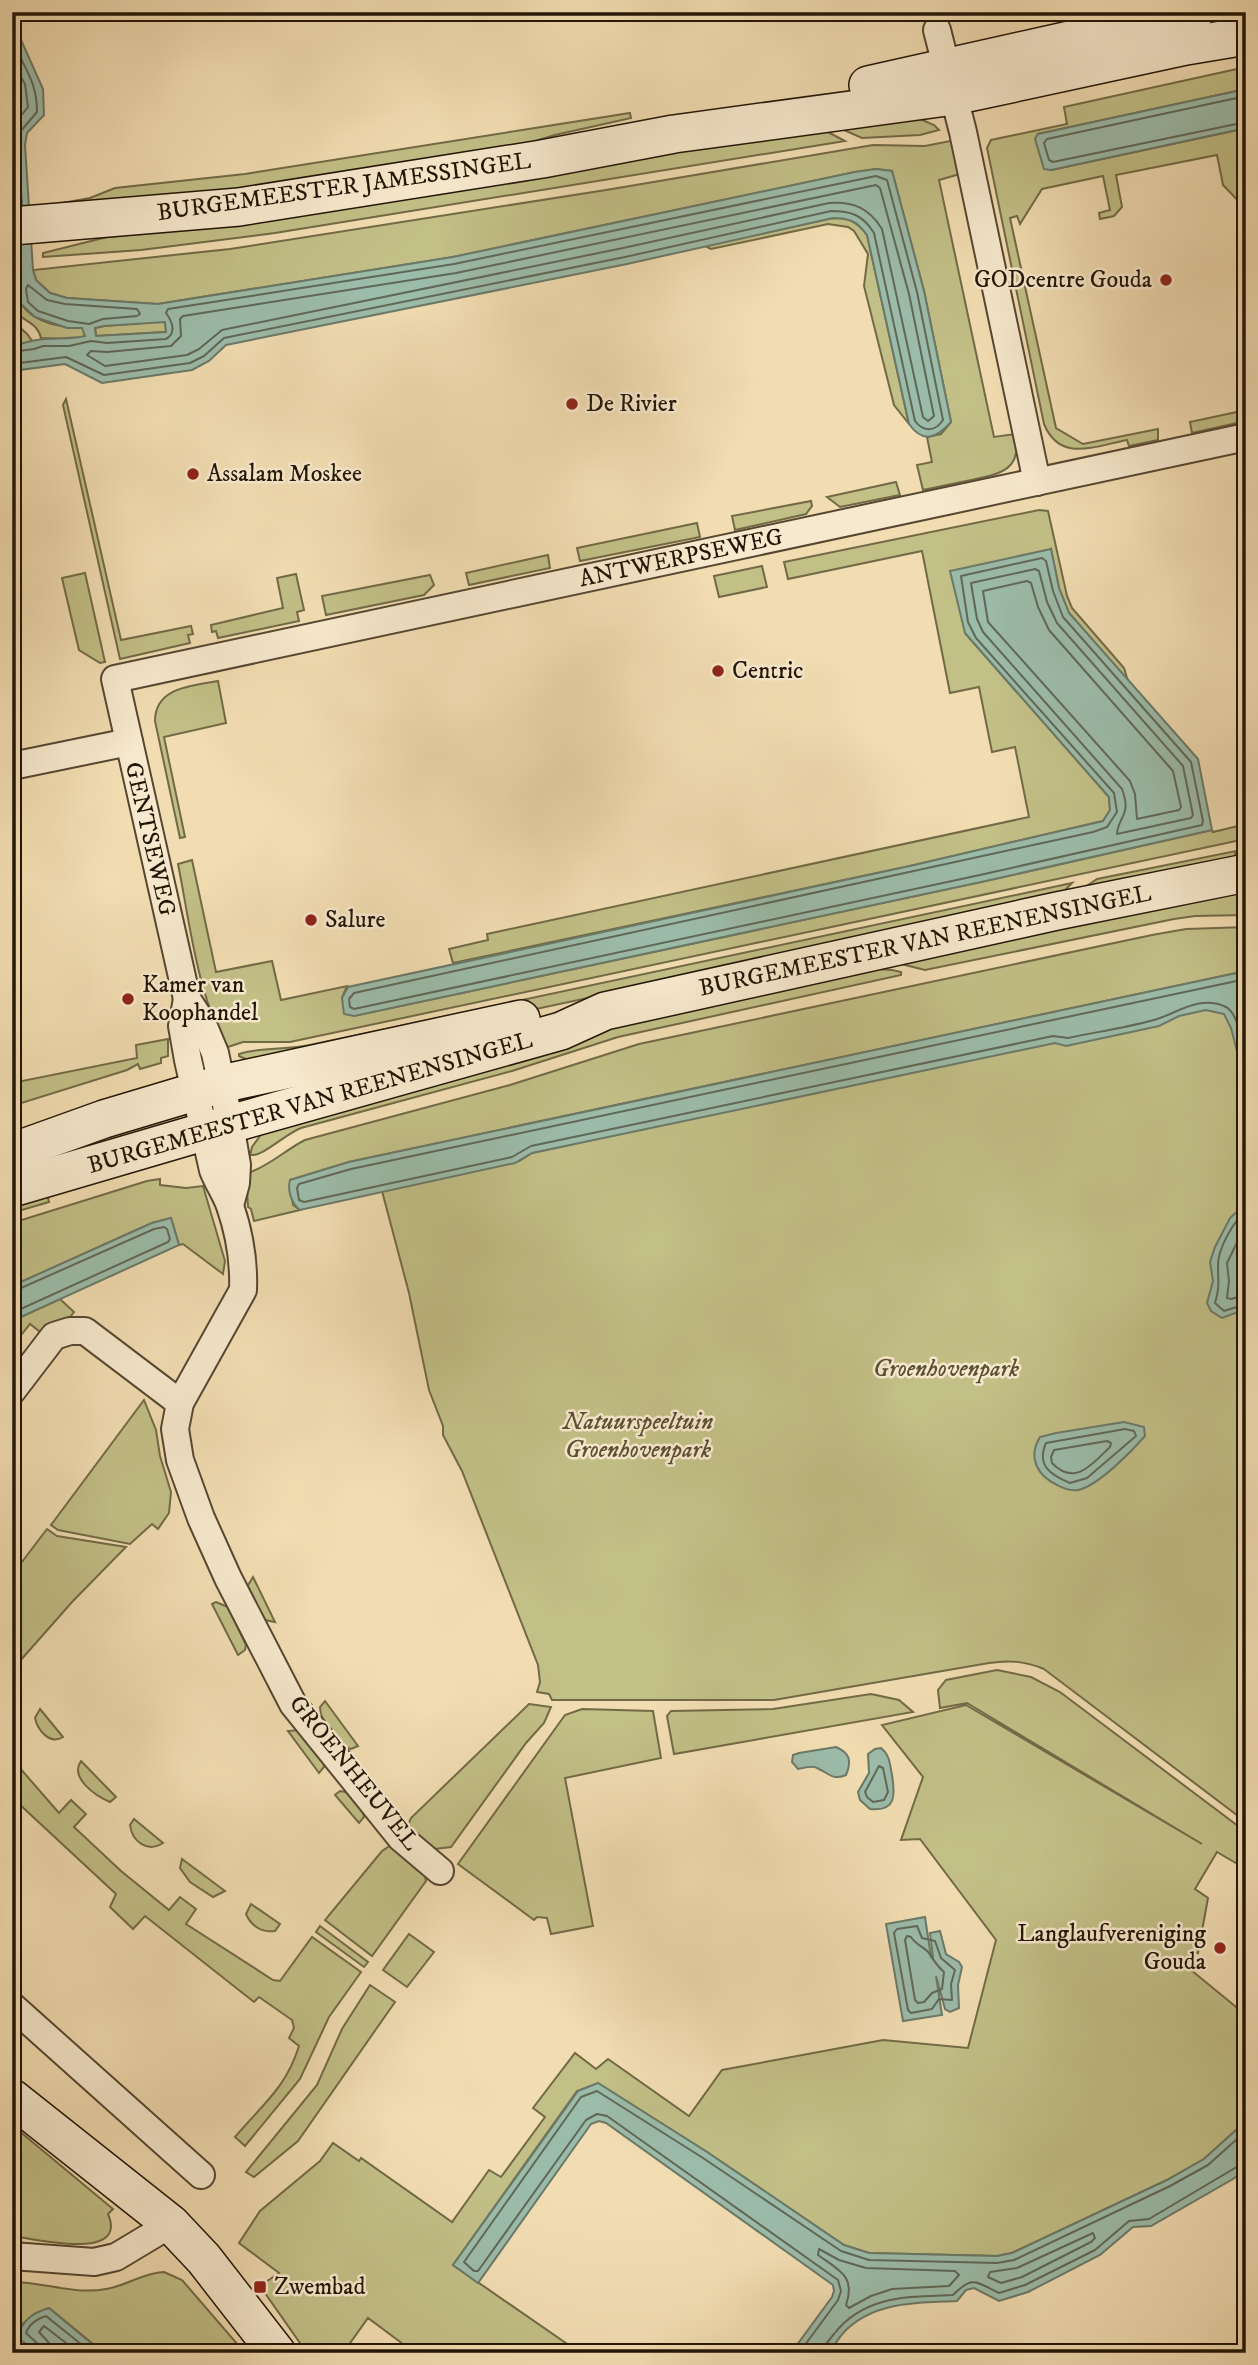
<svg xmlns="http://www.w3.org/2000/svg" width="1258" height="2365" font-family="'IM FELL DW Pica',serif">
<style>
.green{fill:#c2bf87;stroke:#726a46;stroke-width:2}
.water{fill:#9cbcaa;stroke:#6b7968;stroke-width:2;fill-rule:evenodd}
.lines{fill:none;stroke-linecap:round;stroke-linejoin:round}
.shore{stroke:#5f6858;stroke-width:2}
.street-casing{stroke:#564731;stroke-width:30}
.secondary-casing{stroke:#221506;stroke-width:40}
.street{stroke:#f7e9cd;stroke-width:26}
.secondary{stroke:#f7e9cd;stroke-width:37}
.poi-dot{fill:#8f2418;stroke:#f7e9cd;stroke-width:2.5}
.labels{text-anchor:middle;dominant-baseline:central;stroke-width:5;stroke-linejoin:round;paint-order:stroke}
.street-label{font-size:24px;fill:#221506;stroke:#f7e9cd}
.poi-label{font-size:24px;fill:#221506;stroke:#f7e9cd;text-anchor:start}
.park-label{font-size:24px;font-style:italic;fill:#5a5033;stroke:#f7e9cd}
</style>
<rect width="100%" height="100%" fill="#f2ddb2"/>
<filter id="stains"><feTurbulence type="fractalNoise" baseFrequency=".00286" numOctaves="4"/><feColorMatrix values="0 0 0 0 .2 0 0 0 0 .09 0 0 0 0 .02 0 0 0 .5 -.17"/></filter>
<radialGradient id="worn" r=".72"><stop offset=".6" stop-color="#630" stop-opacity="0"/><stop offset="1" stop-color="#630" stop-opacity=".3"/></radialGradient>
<!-- green -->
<g class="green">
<path d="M1246 67V89L1038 134 1051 170 1238 130 1246 163V209L1223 185 1217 155 1116 175 1122 207 1114 216 1100 219 1099 213 1110 210 1103 176 1042 189 1020 224 1017 216 1010 218 1056 428 1083 444 1158 429V440L1129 446 1127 440C1095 446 1060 463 1044 424L987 148 991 140 1067 124 1064 107Z"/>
<polygon points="630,113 631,118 555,135 506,150 282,188 51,205 90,198 115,188 245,174"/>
<polygon points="918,118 934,125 939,130 920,135 862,138 828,123"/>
<polygon points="826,131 845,141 275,233 141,250 43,257 43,253 107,237 276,218 732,142"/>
<path d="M950 141 953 146 960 174 939 180 994 437 1015 434C1023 470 1000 474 971 480 955 483 939 487 923 490L917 465 932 462 927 437 941 434 951 422 924 291 892 171 876 169 855 172 453 257 158 304 67 298 50 293 36 280 33 270 230 249 606 190 873 145 925 146Z"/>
<path d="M833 218C849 218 857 221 867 235L909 424 894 405 864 286 868 254 854 231 848 227 828 224 711 249 705 246Z"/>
<path d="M17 278C18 286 18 299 22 305 34 323 63 328 83 328L85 337 68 339 41 338C37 320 19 322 16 308 13 299 16 287 17 278Z"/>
<polygon points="12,320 27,334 33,342 12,345"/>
<polygon points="165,321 166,332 96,336 95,328 104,326"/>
<polygon points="66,399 121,640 191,626 193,634 188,635 190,643 120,659 63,405"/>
<polygon points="1246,410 1246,421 1192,433 1190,422"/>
<polygon points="896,482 900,495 840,507 827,497"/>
<polygon points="811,501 812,506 806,514 735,530 732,516"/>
<polygon points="1039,510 1048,511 1067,596 1072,608 1124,668 1128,681 1069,613 1059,588 1051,549 965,633 1109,797 1110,810 1103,821 910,866 453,963 449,949 488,940 487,934 1029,817 1015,747 992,752 979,687 950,693 922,551 788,579 784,562"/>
<polygon points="697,523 700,537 580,561 577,548"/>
<polygon points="548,555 550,568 469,585 466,573"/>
<polygon points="762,566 767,587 719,597 714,576"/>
<polygon points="85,573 105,662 100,663 79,650 62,578"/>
<polygon points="296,574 304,610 297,612 299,621 218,638 216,631 212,632 211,625 283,608 277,578"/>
<polygon points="430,575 434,585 424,595 326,615 322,596"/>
<path d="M218 681 226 723 164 737 185 837 180 838 155 721C155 687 192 686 218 681Z"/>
<path d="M1238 826 1241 840 290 1042H243L228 1047C198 1001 189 918 178 864L192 860 216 972 272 961 281 1000 347 986 342 998 354 1016 981 882 1212 830 1213 832Z"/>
<polygon points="1236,851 1234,858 1075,894 1097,879"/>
<path d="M1072 883 1064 891 1013 907 297 1060 254 1063 239 1056V1054C261 1047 286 1050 310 1045Z"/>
<polygon points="1246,890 1246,915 1195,916 1174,919 925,970 893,962"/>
<path d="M1246 927V971L349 1162 290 1180 293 1205 300 1210 254 1221 251 1209 248 1207 246 1174C271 1165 282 1152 305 1140L510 1085 639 1044 1152 935 1186 929Z"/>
<path d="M876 969 892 970 901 972V975L618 1037 512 1071 301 1128C285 1134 263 1157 250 1155L252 1147 262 1133 617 1025Z"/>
<path d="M1230 1000 1246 1075V1822L1044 1669C1025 1661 1009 1660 989 1663L774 1700H552L549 1694 537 1692 540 1682 538 1665 462 1471 443 1435V1426L429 1390 409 1293 382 1191 519 1161 532 1153Z"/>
<polygon points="168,1039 168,1056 161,1058 161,1063 140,1069 138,1064 127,1070 12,1106 12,1083 137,1058 136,1045"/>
<polygon points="160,1179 160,1185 186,1188 203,1186 225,1261 223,1274 183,1244 179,1245 171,1218 152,1223 12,1286 12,1223 147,1181"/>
<polygon points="48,1197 49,1202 12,1213 12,1201"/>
<polygon points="60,1299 74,1312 66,1322 44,1335 30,1324 22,1334 14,1334 12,1336 12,1321"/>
<polygon points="144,1400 156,1430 160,1456 171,1492 169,1513 158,1529 152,1524 130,1544 58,1530 51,1525"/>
<polygon points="47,1529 57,1536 126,1547 72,1602 12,1670 12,1575"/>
<polygon points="253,1577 275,1622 265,1620 247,1587"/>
<polygon points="216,1602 228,1607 246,1645 245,1650 238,1655 212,1604"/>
<polygon points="997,1670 1031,1677 1060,1692 1246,1832 1246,1869 1217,1852 1195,1889 1208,1898 1198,1953 1191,1952 1189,1964 1191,1970 1241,2011 1246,1992 1244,2123 1204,2159 1167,2180 1012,2253 997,2256 869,2253 844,2245 707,2152 598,2083 577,2091 453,2265 573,2348 569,2353 415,2353 368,2318 343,2353 307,2353 260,2286 279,2273 239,2243 260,2211 320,2161 333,2143 359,2161 361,2158 452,2222 489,2170 501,2177 545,2117 533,2108 575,2053 596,2069 608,2059 689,2116 722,2070 883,2040 968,2048 996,1940 920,1839 901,1840 923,1777 882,1725 966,1705 1202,1844 967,1703 940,1708 938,1690 946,1680"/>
<polygon points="871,1694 899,1700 913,1712 674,1754 667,1716 671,1711 773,1709"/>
<path d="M325 1701 358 1746 351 1749C337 1745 320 1722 320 1707Z"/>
<polygon points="529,1704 551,1707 544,1723 526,1743 451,1847 435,1849 411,1832 409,1823 411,1818"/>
<path d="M40 1709 63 1737C50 1745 38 1731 35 1718Z"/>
<polygon points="582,1709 653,1711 661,1758 565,1778 593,1926 551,1934 547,1918 537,1917 534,1920 458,1864 565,1715"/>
<polygon points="299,1730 323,1760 324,1767 319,1773 288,1731"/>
<path d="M12 1759 59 1813 71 1800 86 1814 74 1827 121 1871 169 1910 180 1897 196 1909 186 1924 273 1980 280 1981 312 1937 361 1972 329 2017 300 2079 245 2146 235 2137C262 2105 286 2088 299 2046L289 2038 294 2028 292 2020 259 1997 254 2002 145 1916 133 1929 110 1907 116 1894 18 1803 12 1806Z"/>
<path d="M81 1761 116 1797 110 1802C96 1796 69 1778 81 1761Z"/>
<path d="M340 1791C352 1792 363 1805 364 1817L359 1823 335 1795Z"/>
<path d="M134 1819 163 1843C148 1853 132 1842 130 1825Z"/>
<polygon points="391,1845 423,1864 426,1881 372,1956 325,1920 382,1851"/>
<polygon points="182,1859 225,1891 213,1897 190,1882 180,1868"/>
<path d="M251 1904 280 1924 275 1931C262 1933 251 1926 246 1914Z"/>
<polygon points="320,1926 368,1962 364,1967 316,1932"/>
<polygon points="409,1934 434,1952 407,1987 383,1970"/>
<polygon points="370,1985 395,2002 298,2141 254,2177 246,2172 317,2085 342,2029"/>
<path d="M12 2125 113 2209 108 2214C129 2263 31 2238 12 2236Z"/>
<path d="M164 2272 182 2280 245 2353H104L49 2308 22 2324 17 2337 12 2334V2282C44 2282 74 2295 106 2289 126 2286 142 2273 164 2272Z"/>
</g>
<!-- water -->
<g class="water">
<path d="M12 12H15L21 40 43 89 44 115 27 133 25 145 33 270 36 280 50 293 67 298 158 304 453 257 855 172 876 169 892 171 924 291 951 422C937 438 923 444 909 424L867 235C857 221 849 218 833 218L627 264 226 345 209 361 192 370 102 383 65 364 12 371V345C23 344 35 339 45 339 59 338 71 339 85 336L82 328H67L35 317 21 304 12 230ZM165 322 166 332 96 336 95 328 104 326Z"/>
<polygon points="1246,89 1246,128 1051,170 1044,169 1035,139 1038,134"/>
<polygon points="1051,549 1059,588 1069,613 1198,759 1212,830 981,882 354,1016 344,1014 342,998 348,987 910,866 1103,821 1110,810 1109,797 965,633 950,571"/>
<path d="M1246 971V1086L1231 1028 1224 1014 1206 1010 1179 1016 1159 1026 1066 1046 1055 1043 532 1153 515 1163 300 1210C292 1204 287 1191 290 1180L349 1162Z"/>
<polygon points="1246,1203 1246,1309 1222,1318 1211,1311 1207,1303 1213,1281 1210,1262 1215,1247 1230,1218"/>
<polygon points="171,1218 179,1245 12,1321 12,1286 152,1223"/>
<path d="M1124 1422 1144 1427 1145 1436C1132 1451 1098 1486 1078 1490 1070 1491 1064 1489 1057 1485 1038 1476 1027 1458 1040 1437L1056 1433Z"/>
<path d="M836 1747C850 1753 852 1761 846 1775 832 1781 829 1773 817 1768 812 1765 804 1768 798 1769L792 1762 793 1755 799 1753Z"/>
<path d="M881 1748C890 1755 890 1765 892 1775 895 1794 897 1812 870 1809L860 1800 858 1792 869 1773 868 1754 875 1749Z"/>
<polygon points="925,1917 931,1957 933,1957 930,1933 940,1931 946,1954 959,1962 962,1967 958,1985 959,2008 950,2012 945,2009 936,1976 942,2015 903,2021 886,1924"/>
<path d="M598 2083 707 2152 844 2245 869 2253 997 2256 1012 2253 1167 2180 1204 2159 1246 2121V2169L1233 2179 1151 2226 1133 2227 1100 2255 1028 2292 999 2301 974 2288 966 2290 957 2301C918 2303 876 2301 846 2330 839 2337 834 2346 829 2353H791L832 2297 834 2291 833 2285 606 2123 599 2121 591 2124 478 2283 453 2265 578 2091Z"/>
<path d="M49 2308 103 2353H38L17 2337C23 2320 32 2313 49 2308Z"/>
</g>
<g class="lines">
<!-- shore -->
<g class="shore">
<path d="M12 36C21 67 37 77 37 112L20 132 18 146 22 205"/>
<polyline points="12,62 25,84 28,107 12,127"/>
<polyline points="1246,96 1047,139 1044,143 1049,160 1053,162 1246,122"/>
<path d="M876 185 880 188 909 294 934 416 928 421 923 417 882 229C869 208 853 201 829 203L623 248 222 330 199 349 187 355 105 366 87 355 91 351 107 352 171 346 181 336 180 319 183 316 456 273Z"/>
<polygon points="28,285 47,300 65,304 137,309 140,314 137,316 103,319 89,324 68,321 38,311 28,302 26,289"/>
<path d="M12 352 34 349 43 346H69L91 341 107 343 166 339C177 333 172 321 166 313L168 309 454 264 876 176 887 180 917 292 943 420C936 431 924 433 915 421L874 233C863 215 851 211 831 211L625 257 224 338 204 356 190 363 104 375 66 357 12 364"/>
<polygon points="1042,558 1046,561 1053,591 1063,617 1191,762 1203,821 1202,825 980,875 354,1009 350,1007 349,999 354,993 1093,832 1107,827 1117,812 1114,793 976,638 968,622 961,576"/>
<path d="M1035 569 1039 571 1047 602 1057 623 1183 766 1193 815 1191 818 1117 834C1118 816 1132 816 1122 789L983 632 977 619 971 583Z"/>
<polygon points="1027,581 1031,583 1038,607 1049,630 1173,771 1181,807 1179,810 1137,819 1135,794 1130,781 988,622 983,591"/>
<path d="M1246 979 351 1169 299 1184 297 1188 299 1200 304 1202 512 1157 531 1146 1053 1036 1068 1038C1096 1032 1125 1028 1154 1020 1176 1014 1200 994 1226 1007 1238 1013 1243 1045 1246 1057"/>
<path d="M1246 1212C1233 1221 1218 1249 1218 1265 1218 1281 1220 1287 1215 1303L1224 1311 1246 1304"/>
<polyline points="1246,1224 1227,1263 1229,1281 1227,1298 1231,1299 1246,1295"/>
<polyline points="12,1292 154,1229 164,1227 167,1229 170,1239 168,1242 12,1313"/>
<path d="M1125 1429 1134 1431 1136 1436 1087 1478 1070 1483C1051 1475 1036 1466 1046 1443Z"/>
<path d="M1107 1441 1111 1443 1110 1447C1092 1464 1075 1487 1052 1463L1051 1457 1054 1450Z"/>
<polygon points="879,1766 883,1768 888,1792 884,1800 873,1802 867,1797 865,1792"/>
<polygon points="917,1926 922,1938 935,1941 941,1958 955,1970 951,1984 952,2000 939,1999 932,2009 911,2013 908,2010 894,1933 897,1929"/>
<path d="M907 1936 911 1937C916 1945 924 1947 929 1953 934 1961 937 1966 944 1972L942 1989 932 1993 924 2002 918 2003 915 2000 905 1940Z"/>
<polygon points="1093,2233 1095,2238 1091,2242 1022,2277 1001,2283 988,2277 990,2272 1017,2268"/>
<path d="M819 2249 839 2260 866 2268 955 2271 959 2275 949 2286 892 2289 871 2296 849 2308 846 2305C856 2276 839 2270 818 2255Z"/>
<path d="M42 2353 40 2346 26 2333C29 2324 38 2318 46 2316L92 2353"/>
<polyline points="50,2353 49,2343 39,2332 44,2326 79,2353"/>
<polyline points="799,2353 838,2300 841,2291 838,2280 607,2116 597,2114 586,2120 478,2271 474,2271 464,2262 581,2097 597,2091 703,2158 841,2251 869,2260 997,2263 1014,2260 1170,2186 1208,2165 1246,2131"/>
<path d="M823 2353C824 2345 829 2340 834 2334 864 2295 908 2297 953 2295 973 2275 976 2282 999 2293L1025 2285 1095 2250 1129 2221 1149 2219 1240 2165 1246 2164"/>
</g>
<defs>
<g id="street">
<polyline points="937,30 963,132 1037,482"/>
<polyline points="12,766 129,742"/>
<path d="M187 999 182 1026 188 1060 213 1170C218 1183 226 1194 230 1206 239 1232 244 1263 243 1290L180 1403 175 1429 180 1460 201 1518 228 1578 293 1704 401 1838 440 1871"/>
<polyline points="230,1205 236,1183 237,1165 230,1124 215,1053 202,1022 187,999 115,679 1246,437"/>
<polyline points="12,1391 54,1336 70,1331 85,1331 180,1403"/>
<polyline points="12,2006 201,2175"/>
<polyline points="12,2256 94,2262 116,2257 171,2224"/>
</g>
<g id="secondary">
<polyline points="868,85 1195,12"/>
<polyline points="12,226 239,207 542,159 674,134 954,96 1186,46 1246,36"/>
<polyline points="12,1152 104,1119 221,1084 521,1019"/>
<polyline points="12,1188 230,1124 561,1031 605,1011 1057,911 1246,873"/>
<polyline points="12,2098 171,2224 204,2259 277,2353"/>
</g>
</defs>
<!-- street casing -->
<use href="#street" class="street-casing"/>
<!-- secondary casing -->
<use href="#secondary" class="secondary-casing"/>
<!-- street -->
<use href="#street" class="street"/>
<!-- secondary -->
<use href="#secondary" class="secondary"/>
</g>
<!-- markers -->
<g class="poi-dot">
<circle cx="1166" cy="280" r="7"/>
<circle cx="572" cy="404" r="7"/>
<circle cx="193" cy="474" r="7"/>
<circle cx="718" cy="671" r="7"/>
<circle cx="311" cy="920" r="7"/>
<circle cx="128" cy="999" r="7"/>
<circle cx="1220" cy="1948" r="7"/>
<rect x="253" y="2280" width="14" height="14" rx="3.5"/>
</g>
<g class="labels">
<!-- street labels -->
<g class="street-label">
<text transform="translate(344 187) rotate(-8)">BURGEMEESTER JAMESSINGEL</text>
<text transform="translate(681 558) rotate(-12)">ANTWERPSEWEG</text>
<text transform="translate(150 839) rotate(77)">GENTSEWEG</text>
<text transform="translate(925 941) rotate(-12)">BURGEMEESTER VAN REENENSINGEL</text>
<text transform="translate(310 1103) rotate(-16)">BURGEMEESTER VAN REENENSINGEL</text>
<text transform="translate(354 1773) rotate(51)">GROENHEUVEL</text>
</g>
<!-- poi labels -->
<g class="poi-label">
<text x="1152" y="280" text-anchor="end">GODcentre Gouda</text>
<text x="586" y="404">De Rivier</text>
<text x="207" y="474">Assalam Moskee</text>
<text x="732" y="671">Centric</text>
<text x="325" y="920">Salure</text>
<text x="142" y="985">Kamer van<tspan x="142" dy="28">Koophandel</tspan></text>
<text x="1206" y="1934" text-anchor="end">Langlaufvereniging<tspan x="1206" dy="28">Gouda</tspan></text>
<text x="274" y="2287">Zwembad</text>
</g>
<!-- park labels -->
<g class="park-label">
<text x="946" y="1369">Groenhovenpark</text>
<text x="638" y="1422">Natuurspeeltuin<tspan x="638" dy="28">Groenhovenpark</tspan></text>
</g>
</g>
<!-- margin -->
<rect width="1258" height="2365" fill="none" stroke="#f2ddb2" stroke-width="42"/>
<rect x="14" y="14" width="1230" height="2337" fill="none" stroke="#221506" stroke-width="3.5"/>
<rect x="21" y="21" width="1216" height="2323" fill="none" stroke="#221506" stroke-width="2"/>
<rect width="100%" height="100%" filter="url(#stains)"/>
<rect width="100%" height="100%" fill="url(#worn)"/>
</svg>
